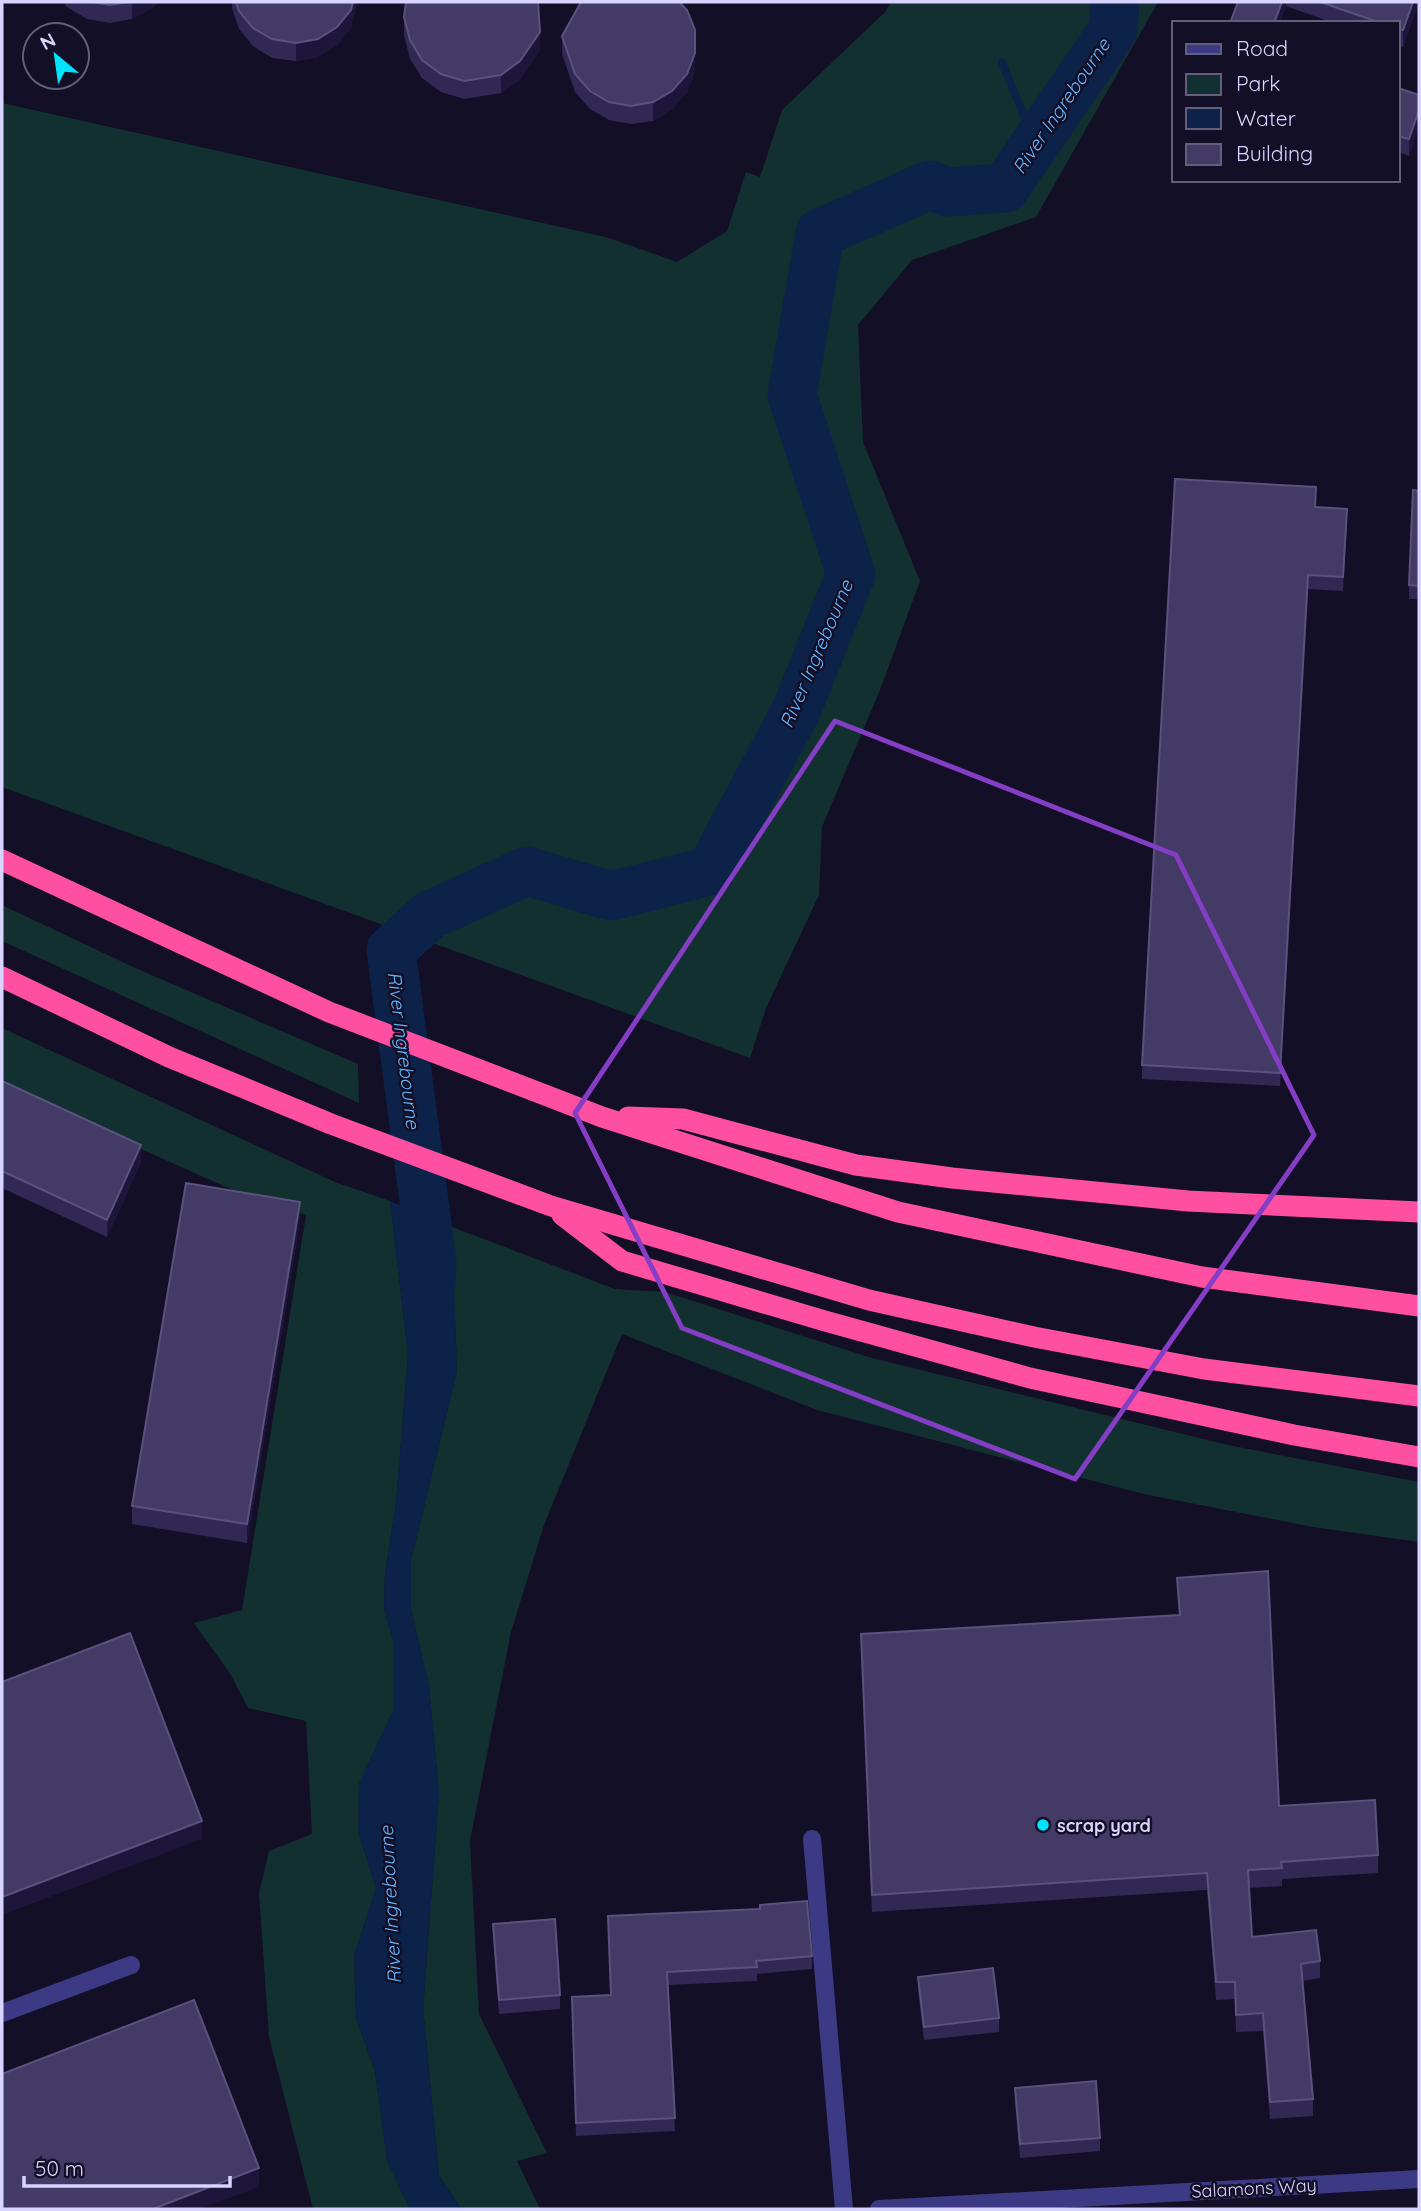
<svg xmlns="http://www.w3.org/2000/svg" width="1421" height="2211" font-family="Quicksand,sans-serif">
<style>
.green{fill:#12302f}
.water{fill:#0c2248}
.lines{fill:none;stroke-linecap:round;stroke-linejoin:round}
.stream{stroke:#0c2248;stroke-width:8}
.river{stroke:#0c2248;stroke-width:49}
.street{stroke:#3d3a85;stroke-width:18}
.highway{stroke:#ff4fa3;stroke-width:21}
.wall{fill:#312854}
.shaded-wall{fill:#1d163a}
.building{fill:#433a66;stroke:#5a527e;stroke-width:2}
.marked{fill:none;stroke:#843dc5;stroke-width:5;stroke-linejoin:round}
.poi-dot{fill:#00e5ff;stroke:#130f26;stroke-width:2.5}
.labels{text-anchor:middle;dominant-baseline:central;stroke-width:5;stroke-linejoin:round;paint-order:stroke}
.poi-label{font-size:18px;font-weight:bold;fill:#d9d4ff;stroke:#130f26;text-anchor:start}
.street-label{font-size:18px;fill:#d9d4ff;stroke:#130f26}
.water-label{font-size:19px;font-style:italic;fill:#62b6ff;stroke:#130f26}
</style>
<rect width="100%" height="100%" fill="#130f26"/>
<!-- green -->
<g class="green">
<polygon points="891,2 1158,2 1036,217 912,260 858,325 863,442 920,581 880,690 822,827 819,895 766,1008 750,1058 2,787 2,103 606,237 677,262 727,231 746,172 760,177 782,110 885,12"/>
<polygon points="2,905 133,967 358,1064 359,1103 2,941"/>
<polygon points="2,1028 335,1182 390,1201 408,1354 396,1503 385,1573 384,1609 393,1640 393,1711 359,1784 358,1831 376,1888 354,1956 356,2018 375,2071 387,2160 410,2209 313,2209 269,2037 259,1893 269,1851 312,1834 306,1721 248,1708 231,1675 194,1623 242,1610 306,1215 235,1191 2,1087"/>
<polygon points="447,1225 615,1289 665,1292 872,1358 1228,1445 1419,1482 1419,1542 1313,1527 1144,1494 817,1410 622,1334 544,1525 511,1632 470,1841 479,2014 547,2153 517,2161 540,2209 461,2209 439,2175 423,2009 439,1793 429,1686 411,1609 411,1560 457,1371 452,1243"/>
</g>
<!-- water -->
<polygon class="water" points="390,1201 447,1225 452,1243 457,1371 411,1560 411,1609 429,1686 439,1793 423,2009 439,2175 461,2209 410,2209 387,2160 375,2071 356,2018 354,1956 376,1888 358,1831 359,1784 393,1711 393,1640 384,1609 385,1573 396,1503 408,1354"/>
<g class="lines">
<!-- stream -->
<polyline class="stream" points="1002,62 1035,143"/>
<!-- river -->
<polyline class="river" points="431,1284 432,1262 391,950 430,915 527,871 611,896 710,871 796,711 851,574 792,395 820,233 930,185 947,192 1005,188 1113,30 1115,2"/>
<!-- street -->
<g class="street">
<polyline points="812,1839 844,2209"/>
<polyline points="2,2013 131,1965"/>
<polyline points="879,2209 1419,2179"/>
</g>
<!-- highway -->
<g class="highway">
<polyline points="2,860 329,1012 602,1117 898,1212 1202,1277 1419,1306"/>
<polyline points="2,977 169,1057 331,1124 551,1206 869,1300 1034,1337 1204,1369 1419,1396"/>
<polyline points="628,1117 683,1119 856,1165 952,1178 1188,1201 1419,1212"/>
<polyline points="562,1215 622,1261 825,1321 1030,1378 1294,1435 1419,1457"/>
</g>
</g>
<!-- wall -->
<g class="wall">
<polygon points="63,2 158,2 152,8 132,19 110,23 87,19 67,7"/>
<polygon points="232,2 357,2 351,28 337,45 318,57 296,61 272,58 253,46 239,29 232,8"/>
<polygon points="1238,2 1419,2 1403,47 1398,45 1398,23 1334,23 1286,6"/>
<polygon points="404,17 540,50 520,80 501,93 464,99 441,92 422,78 410,59 404,35"/>
<polygon points="562,36 695,71 687,92 672,109 653,121 631,124 609,120 590,109 575,92 562,54"/>
<polygon points="1398,88 1419,95 1409,156 1398,152"/>
<polygon points="1419,491 1419,599 1409,599 1409,585"/>
<polygon points="1315,507 1347,523 1343,591 1308,589 1280,1086 1142,1079 1142,1065"/>
<polygon points="2,1081 141,1162 107,1237 2,1188"/>
<polygon points="300,1220 247,1543 132,1524 132,1506"/>
<polygon points="1177,1578 1279,1806 1378,1855 1378,1873 1282,1879 1282,1886 1249,1888 1252,1937 1320,1961 1320,1978 1302,1981 1313,2099 1313,2116 1270,2119 1263,2031 1236,2032 1235,1999 1216,2000 1207,1890 872,1912 861,1634 1179,1615"/>
<polygon points="608,1916 812,1956 812,1969 757,1974 757,1981 668,1985 675,2131 576,2136 572,2010 611,1995"/>
<polygon points="493,1924 560,1995 560,2009 499,2014 493,1938"/>
<polygon points="918,1977 999,2018 999,2032 924,2040 918,1990"/>
<polygon points="1015,2088 1100,2138 1100,2151 1020,2158 1015,2102"/>
</g>
<!-- shaded-wall -->
<g class="shaded-wall">
<polygon points="132,2 158,2 152,8 132,19"/>
<polygon points="353,2 357,2 351,28 337,45 318,57 296,61 296,43"/>
<polygon points="1282,2 1286,2 1286,6 1280,23 1274,23"/>
<polygon points="1413,2 1419,2 1403,47 1403,30"/>
<polygon points="695,30 695,71 687,92 672,109 653,121 653,102"/>
<polygon points="540,32 540,50 520,80 501,93 501,75"/>
<polygon points="1419,110 1419,126 1409,156 1409,139"/>
<polygon points="1347,509 1347,523 1343,591 1343,577"/>
<polygon points="1308,575 1308,589 1280,1086 1280,1073"/>
<polygon points="141,1145 141,1162 107,1237 107,1220"/>
<polygon points="300,1202 300,1220 247,1543 247,1524"/>
<polygon points="202,1821 202,1839 2,1915 2,1897"/>
<polygon points="259,2168 259,2187 200,2209 153,2209"/>
</g>
<!-- building -->
<g class="building">
<polygon points="93,2 128,2 110,5"/>
<polygon points="236,2 353,2 351,10 337,27 318,39 296,43 272,39 253,28 239,11"/>
<polygon points="406,2 538,2 540,32 520,61 501,75 464,81 441,74 422,60 410,40 404,17"/>
<polygon points="581,2 679,2 687,10 695,30 695,53 687,74 672,91 653,102 631,106 609,102 590,91 575,74 562,36"/>
<polygon points="1238,2 1282,2 1274,23 1230,23"/>
<polygon points="1320,2 1413,2 1403,30 1398,29 1398,23 1381,23"/>
<polygon points="1398,88 1419,95 1419,110 1409,139 1398,136"/>
<polygon points="1175,479 1316,487 1315,507 1347,509 1343,577 1308,575 1280,1073 1142,1065"/>
<polygon points="1413,490 1419,491 1419,586 1409,585"/>
<polygon points="2,1081 141,1145 107,1220 2,1171"/>
<polygon points="186,1183 300,1202 247,1524 132,1506"/>
<polygon points="1268,1571 1279,1806 1375,1800 1378,1855 1281,1862 1282,1868 1248,1870 1252,1937 1316,1930 1320,1961 1301,1964 1313,2099 1270,2102 1263,2013 1236,2015 1235,1982 1216,1982 1207,1873 872,1895 861,1634 1180,1615 1177,1578"/>
<polygon points="130,1633 202,1821 2,1897 2,1682"/>
<polygon points="807,1901 812,1956 756,1961 757,1967 667,1972 675,2118 576,2123 572,1997 611,1995 608,1916 760,1909 760,1905"/>
<polygon points="555,1919 560,1995 499,2000 493,1924"/>
<polygon points="993,1968 999,2018 924,2027 918,1977"/>
<polygon points="194,2000 259,2168 153,2209 2,2209 2,2074"/>
<polygon points="1096,2081 1100,2138 1020,2144 1015,2088"/>
</g>
<!-- marked area -->
<path class="marked" d="M835 721 1176 855 1314 1135 1075 1479 682 1328 575 1113Z"/>
<!-- markers -->
<circle class="poi-dot" cx="1043" cy="1825" r="7"/>
<g class="labels">
<!-- poi labels -->
<g class="poi-label">
<text x="1057" y="1825">scrap yard</text>
</g>
<!-- street labels -->
<g class="street-label">
<text transform="translate(1254 2188) rotate(-3)">Salamons Way</text>
</g>
<!-- water labels -->
<g class="water-label">
<text transform="translate(1061 106) rotate(-56)">River Ingrebourne</text>
<text transform="translate(816 654) rotate(-67)">River Ingrebourne</text>
<text transform="translate(404 1050) rotate(83)">River Ingrebourne</text>
<text transform="translate(390 1905) rotate(-93)">River Ingrebourne</text>
</g>
</g>
<!-- border -->
<rect width="1421" height="2211" fill="none" stroke="#d9d4ff" stroke-width="7"/>
<!-- legend -->
<rect x="1172" y="21" width="228" height="161" fill="#130f26" stroke="#625e7d" stroke-width="2"/>
<rect x="1186" y="44" width="35" height="10" fill="#3d3a85" stroke="#625e7d" stroke-width="2"/>
<text x="1236" y="56" font-size="21" fill="#d9d4ff">Road</text>
<rect x="1186" y="74" width="35" height="21" fill="#12302f" stroke="#625e7d" stroke-width="2"/>
<text x="1236" y="91" font-size="21" fill="#d9d4ff">Park</text>
<rect x="1186" y="108" width="35" height="21" fill="#0c2248" stroke="#625e7d" stroke-width="2"/>
<text x="1236" y="126" font-size="21" fill="#d9d4ff">Water</text>
<rect x="1186" y="144" width="35" height="21" fill="#433a66" stroke="#625e7d" stroke-width="2"/>
<text x="1236" y="161" font-size="21" fill="#d9d4ff">Building</text>
<!-- north arrow -->
<g transform="translate(56 56) rotate(331)"><circle r="33" fill="#130f26" stroke="#625e7d" stroke-width="2"/>
<path d="M0-5L12 26L0 18L-12 26Z" fill="#00e5ff"/>
<text y="-10" font-size="19" font-weight="bold" text-anchor="middle" fill="#d9d4ff">N</text>
</g>
<!-- scale -->
<path d="M24 2176v10h206v-10" fill="none" stroke="#d9d4ff" stroke-width="3.5"/>
<text x="35" y="2176" font-size="21" fill="#d9d4ff" stroke="#130f26" stroke-width="5" paint-order="stroke">50 m</text>
</svg>
